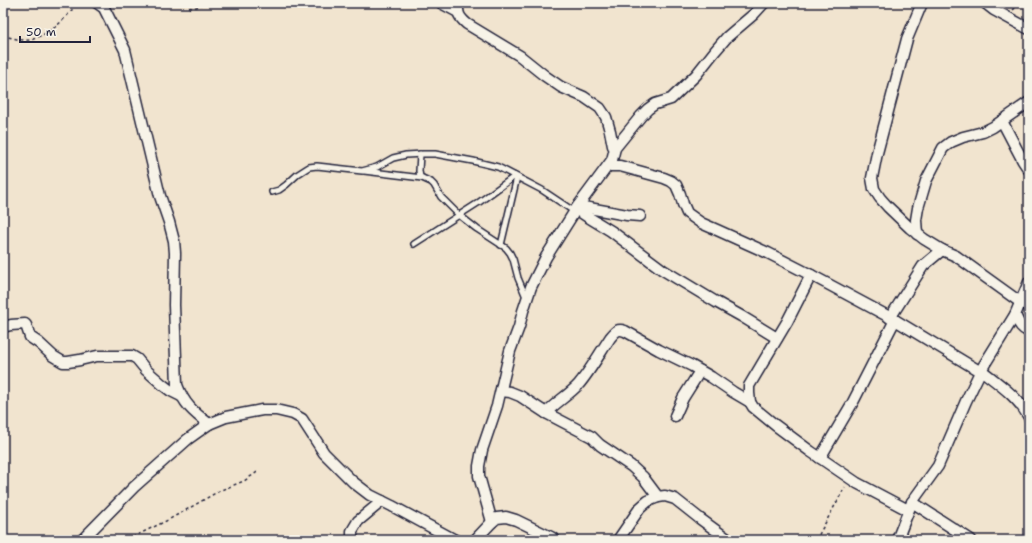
<svg xmlns="http://www.w3.org/2000/svg" width="1032" height="543" font-family="'Shantell Sans',sans-serif">
<style>
.lines{fill:none;stroke-linecap:round;stroke-linejoin:round}
.service-casing{stroke:#22223b;stroke-width:8}
.minor-casing{stroke:#22223b;stroke-width:13}
.path{stroke:#22223b;stroke-width:1.5;stroke-dasharray:3 3;stroke-linecap:butt}
.service{stroke:#f7f3e8;stroke-width:5}
.minor{stroke:#f7f3e8;stroke-width:10}
</style>
<rect width="100%" height="100%" fill="#f1e4cf"/>
<filter id="ink" filterUnits="userSpaceOnUse"><feTurbulence type="fractalNoise" baseFrequency=".025" numOctaves="2"/><feDisplacementMap in="SourceGraphic" scale="8" xChannelSelector="R" yChannelSelector="G"/><feConvolveMatrix kernelMatrix="1 2 1 2 8 2 1 2 1" color-interpolation-filters="sRGB"/></filter>
<g filter="url(#ink)">
<g class="lines">
<defs>
<g id="service">
<polyline points="420,154 419,171 420,177 431,182 434,185 441,197 459,215 477,229 506,248 510,253 513,259 518,278 526,297"/>
<polyline points="364,171 422,178"/>
<polyline points="272,192 279,190 286,185 298,174 309,167 317,166 362,171 377,167 393,158 406,155 423,154 435,154 473,161 498,167 542,190 575,212"/>
<polyline points="414,244 478,203 515,176"/>
<polyline points="501,245 517,177"/>
</g>
<g id="minor">
<path d="M97 3 104 8 125 50 160 196 169 222 174 241 175 253 174 305 177 385C184 404 193 412 209 424"/>
<polyline points="441,3 458,12"/>
<path d="M459 3C456 13 460 18 467 24L520 56 545 76 561 87 584 97 600 108 606 117 610 131 613 146 615 148"/>
<polyline points="922,3 907,39 877,153 872,178 874,189 880,198 888,207 910,228 924,239 942,250 956,256 1020,302"/>
<polyline points="985,3 994,10 1029,29"/>
<polyline points="1002,121 1023,161 1029,170"/>
<polyline points="608,166 620,166 664,178 671,181 676,185 680,194 683,204 687,213 701,223 717,230 768,253 811,275 895,320 981,372"/>
<polyline points="578,206 627,215 640,216"/>
<polyline points="576,209 588,217 611,231 663,270 716,302 741,316 777,338"/>
<polyline points="917,234 916,220 918,208 926,181 943,148 951,142 963,137 983,132 993,127 1029,102"/>
<polyline points="811,275 787,322 749,386 749,393 750,402 753,407 775,425 810,451 857,483 908,510"/>
<path d="M1015 315C1019 323 1020 328 1029 332"/>
<polyline points="890,318 923,266 942,250"/>
<polyline points="3,327 11,325 25,324 26,325 30,337 39,343 53,356 63,362 68,362 80,360 97,356 132,356 137,359 146,370 163,385 171,391 181,396"/>
<path d="M981 370C999 384 1018 397 1029 417"/>
<polyline points="501,391 510,392 520,396 546,413 592,437 600,445 631,466 643,477 658,497"/>
<path d="M546 413C556 402 569 395 579 384 590 371 600 353 610 338 615 332 617 328 625 331L659 350 692 366 711 377 733 392 750 402"/>
<polyline points="675,416 683,398 700,371"/>
<polyline points="820,458 853,402 895,320"/>
<polyline points="912,502 971,540"/>
<polyline points="492,522 479,476 479,466 482,450 497,406 510,351 519,327 523,311 531,287 546,257 578,206 612,160 615,148 641,116 648,109 655,104 671,99 696,75 715,51 727,37 754,14 764,3"/>
<polyline points="82,540 134,487 188,439 209,424 226,417 262,410 276,410 293,414 302,419 324,453 353,482 370,495 392,506 455,540"/>
<polyline points="352,540 352,531 358,521 382,501"/>
<polyline points="475,540 492,522 497,518 506,517 516,520 551,537 555,540"/>
<polyline points="618,540 640,508 648,501 658,497 665,496 675,499 699,518 729,540"/>
<polyline points="897,540 912,502 938,466 966,401 981,370 1015,315 1029,282"/>
</g>
</defs>
<!-- service casing -->
<use href="#service" class="service-casing"/>
<!-- minor casing -->
<use href="#minor" class="minor-casing"/>
<!-- path -->
<g class="path">
<polyline points="189,8 197,7 204,3"/>
<polyline points="1013,10 1020,3"/>
<path d="M3 35C11 38 22 41 31 40 34 39 37 37 40 36 56 29 67 17 77 3"/>
<polyline points="127,540 170,519 221,490 244,481 259,471"/>
<polyline points="816,540 845,487"/>
</g>
<!-- service -->
<use href="#service" class="service"/>
<!-- minor -->
<use href="#minor" class="minor"/>
</g>
</g>
<!-- margin -->
<rect width="1032" height="543" fill="none" stroke="#f7f3e8" stroke-width="16"/>
<rect x="8" y="8" width="1016" height="527" fill="none" stroke="#22223b" stroke-width="1.5" filter="url(#ink)"/>
<!-- scale -->
<path d="M20 36v6h70v-6" fill="none" stroke="#22223b" stroke-width="2"/>
<text x="26" y="36" font-size="12" fill="#22223b" stroke="#f7f3e8" stroke-width="3" paint-order="stroke">50 m</text>
</svg>
